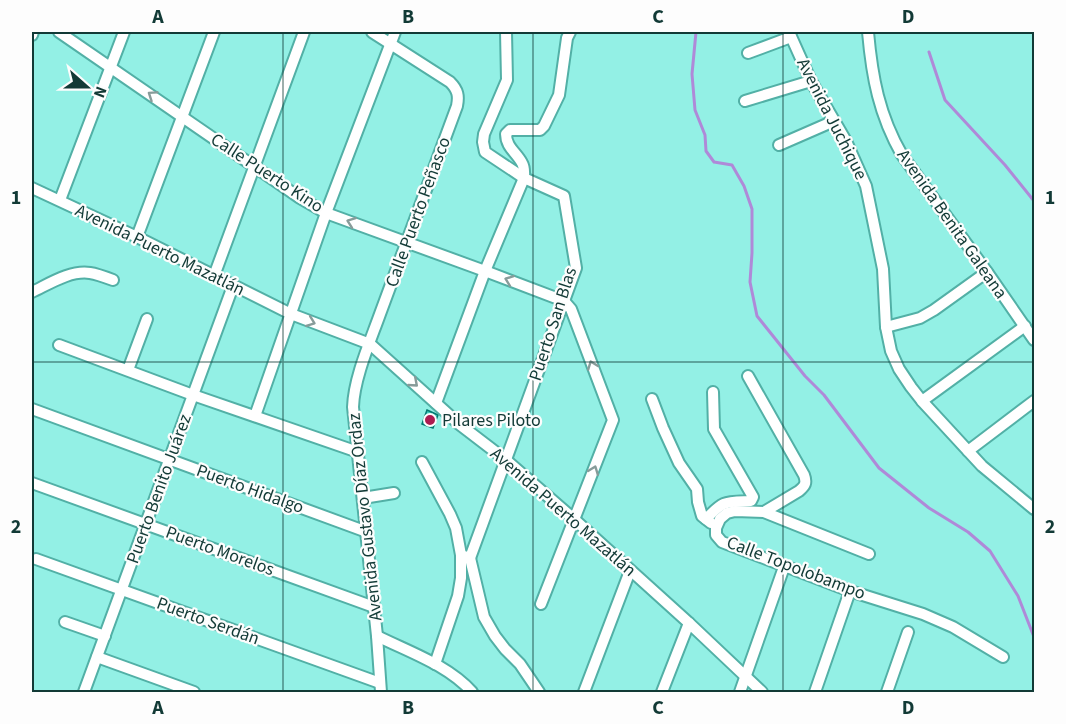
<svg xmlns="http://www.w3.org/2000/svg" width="1066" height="724" font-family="'Source Sans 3',sans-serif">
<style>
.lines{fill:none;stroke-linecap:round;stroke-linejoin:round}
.stream{stroke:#af89d8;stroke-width:3}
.building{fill:#3bcabc;stroke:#037a71;stroke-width:1.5}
.minor-casing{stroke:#52b0a6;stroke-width:14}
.minor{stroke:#fff;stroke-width:10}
.oneway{stroke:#889c9a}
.grid{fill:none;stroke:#123a36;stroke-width:1.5;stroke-opacity:0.55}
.poi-dot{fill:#ac1b51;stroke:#fdfdfd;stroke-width:2}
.labels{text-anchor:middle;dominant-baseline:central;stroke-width:4.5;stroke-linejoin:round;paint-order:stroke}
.street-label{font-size:18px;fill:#123a36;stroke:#fdfdfd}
.poi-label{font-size:18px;fill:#123a36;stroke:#fdfdfd;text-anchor:start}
.neatline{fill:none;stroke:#123a36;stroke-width:2}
.grid-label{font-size:20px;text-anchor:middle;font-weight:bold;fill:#123a36}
</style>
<rect width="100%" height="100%" fill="#93f0e5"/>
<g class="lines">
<!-- stream -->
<g class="stream">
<polyline points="696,32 692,74 695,110 705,135 706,151 714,162 732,165 744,186 752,209 752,253 750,282 757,316 805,376 824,395 879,468 929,508 968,532 990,551 1018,596 1034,637"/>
<polyline points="929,52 945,100 1005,165 1034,201"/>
</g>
</g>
<!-- building -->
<polygon class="building" points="427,410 438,415 433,428 422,424"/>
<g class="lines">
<defs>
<g id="minor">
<polyline points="59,32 300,198 326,213 485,271 564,301 571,309 613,420 541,604"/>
<path d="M372 32 450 82C458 90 459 96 457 106 431 176 405 245 380 314 370 342 354 378 353 407L377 636 381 692"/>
<polyline points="789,32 811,81 846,141 866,186 883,269 886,327 891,351 899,369 911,387 922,401 982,466 1034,509"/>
<path d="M868 32C872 77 879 115 902 155L987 272 1034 340"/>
<polyline points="32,35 33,32"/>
<polyline points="748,53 791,37"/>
<polyline points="745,101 811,81"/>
<polyline points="779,145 834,121"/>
<polyline points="32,188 137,237 291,314 370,344 459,424 506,460 575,520 689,623 762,692"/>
<polyline points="60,200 124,32"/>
<polyline points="137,237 214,32"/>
<polyline points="214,276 304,32"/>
<path d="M32 292C49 284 70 270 90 273 97 274 105 277 113 280"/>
<polyline points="886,327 920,318 934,310 987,272"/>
<polyline points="59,345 193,395 358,452"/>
<polyline points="128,370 147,319"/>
<path d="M748 376 804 475C807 483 805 486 799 491L764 512"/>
<polyline points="652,399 663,428 679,463 697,489 698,502 702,516 711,523"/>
<polyline points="922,401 1025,326"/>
<path d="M436 403 485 271 524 178C524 173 525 168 522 163 516 152 506 147 506 134L510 130H540L544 126 559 95 567 38 570 32"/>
<polyline points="32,409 367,532"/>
<polyline points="255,416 326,213 395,32"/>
<polyline points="968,451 1034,401"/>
<polyline points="422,462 450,514 456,528 461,555 470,558 484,617 495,636 505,649 520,664 539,692"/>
<polyline points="32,483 374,607"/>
<polyline points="363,498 394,493"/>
<path d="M706 519C724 500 725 502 751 501L753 497 714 429 713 392"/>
<polyline points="869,554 764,512 735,511 727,513 720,519 716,528 716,535 722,542 850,591 923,614 953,627 1003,657"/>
<polyline points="470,558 576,268 564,196 524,178 485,152 483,142 484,134 507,80 506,32"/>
<polyline points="36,559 380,683"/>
<polyline points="65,622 105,636"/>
<path d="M377 636C409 652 448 665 472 692"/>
<polyline points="97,657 194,692"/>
<polyline points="435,664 458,596 461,578 461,555"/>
<polyline points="84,692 233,286"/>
<polyline points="584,692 630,571"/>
<polyline points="662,692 689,623"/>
<polyline points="740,692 784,567"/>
<polyline points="815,692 850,591"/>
<polyline points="887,692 908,632"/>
</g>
</defs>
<!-- minor casing -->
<use href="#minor" class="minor-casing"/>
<!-- minor -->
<use href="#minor" class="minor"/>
</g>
<!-- one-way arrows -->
<defs><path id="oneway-chevron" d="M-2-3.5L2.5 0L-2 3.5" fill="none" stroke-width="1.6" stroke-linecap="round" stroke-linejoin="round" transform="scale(1.5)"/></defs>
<g class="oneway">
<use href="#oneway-chevron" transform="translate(152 95) rotate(-146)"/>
<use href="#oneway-chevron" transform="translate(351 222) rotate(-160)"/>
<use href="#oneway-chevron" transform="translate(509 280) rotate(-159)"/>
<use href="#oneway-chevron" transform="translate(311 322) rotate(21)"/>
<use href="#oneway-chevron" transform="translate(592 365) rotate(-111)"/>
<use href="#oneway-chevron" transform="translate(414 383) rotate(41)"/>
<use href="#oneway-chevron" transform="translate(594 470) rotate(-69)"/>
</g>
<!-- grid -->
<path class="grid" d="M283 32V692M533 32V692M783 32V692M32 362H1034"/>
<!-- markers -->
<circle class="poi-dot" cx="430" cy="420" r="6"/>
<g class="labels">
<!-- street labels -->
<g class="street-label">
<text transform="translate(832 119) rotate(63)">Avenida Juchique</text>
<text transform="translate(267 173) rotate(33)">Calle Puerto Kino</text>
<text transform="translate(418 212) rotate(-70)">Calle Puerto Peñasco</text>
<text transform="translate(952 224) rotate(55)">Avenida Benita Galeana</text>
<text transform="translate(160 250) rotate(26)">Avenida Puerto Mazatlán</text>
<text transform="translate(553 324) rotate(-72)">Puerto San Blas</text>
<text transform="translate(159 489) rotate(-70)">Puerto Benito Juárez</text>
<text transform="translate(250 489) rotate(20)">Puerto Hidalgo</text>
<text transform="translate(563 512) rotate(41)">Avenida Puerto Mazatlán</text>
<text transform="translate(365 517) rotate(-96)">Avenida Gustavo Díaz Ordaz</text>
<text transform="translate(220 551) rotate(20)">Puerto Morelos</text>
<text transform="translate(796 568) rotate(21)">Calle Topolobampo</text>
<text transform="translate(208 621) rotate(20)">Puerto Serdán</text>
</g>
<!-- poi labels -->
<g class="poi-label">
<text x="442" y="420">Pilares Piloto</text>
</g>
</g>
<!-- border -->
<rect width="1066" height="724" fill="none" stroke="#fdfdfd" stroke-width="66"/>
<!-- north arrow -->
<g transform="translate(87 87) rotate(111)" stroke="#fdfdfd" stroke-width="4.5" paint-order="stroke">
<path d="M0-4.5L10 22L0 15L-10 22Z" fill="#123a36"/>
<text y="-9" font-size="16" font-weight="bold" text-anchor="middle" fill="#123a36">N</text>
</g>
<rect x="33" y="33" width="1000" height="658" class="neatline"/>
<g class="grid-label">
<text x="158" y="23">A</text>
<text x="408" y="23">B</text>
<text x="658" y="23">C</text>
<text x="908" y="23">D</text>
<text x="16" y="204">1</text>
<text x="1050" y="204">1</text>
<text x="16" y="533">2</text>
<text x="1050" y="533">2</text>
<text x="158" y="714">A</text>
<text x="408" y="714">B</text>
<text x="658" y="714">C</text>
<text x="908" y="714">D</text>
</g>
</svg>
